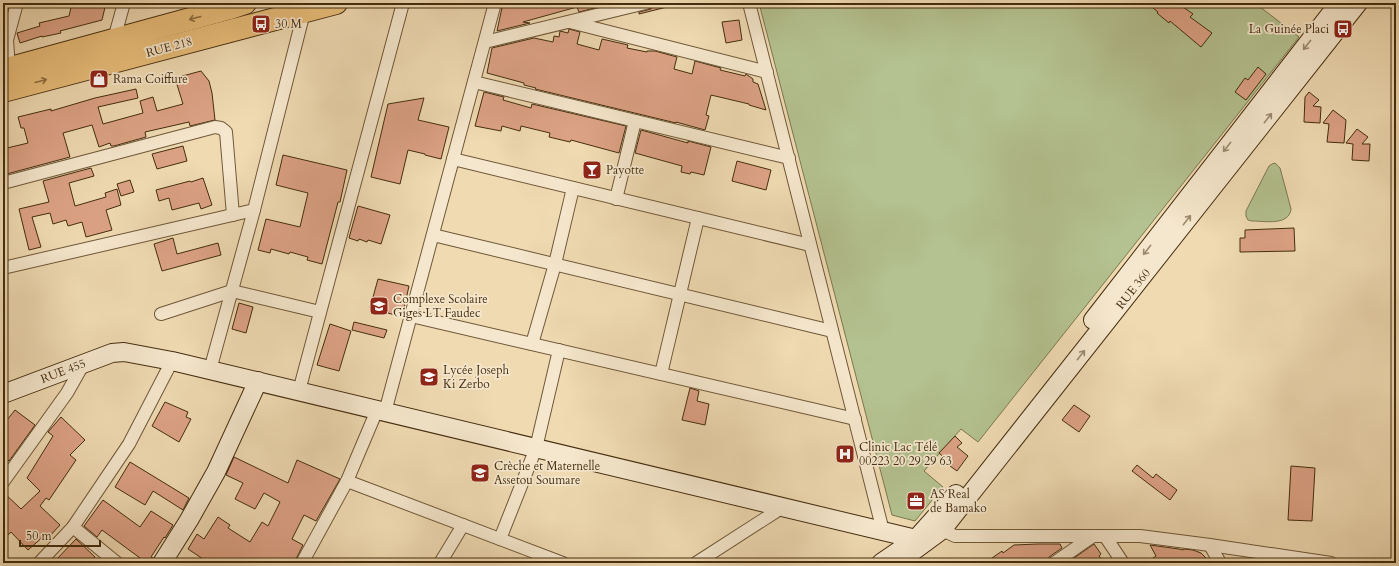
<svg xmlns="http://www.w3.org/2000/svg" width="1399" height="566" font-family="Cardo,serif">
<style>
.green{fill:#b4c190;stroke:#7c7750}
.building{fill:#dca285;stroke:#442d0f}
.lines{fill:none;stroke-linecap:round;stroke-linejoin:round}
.street-casing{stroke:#6f5838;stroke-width:14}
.secondary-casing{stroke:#442d0f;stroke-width:20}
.highway-casing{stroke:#442d0f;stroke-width:24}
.street{stroke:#f5e7cd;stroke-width:12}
.secondary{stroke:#f5e7cd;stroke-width:18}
.highway{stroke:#e8bd79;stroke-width:22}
.oneway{stroke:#8e6e3f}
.oneway2{stroke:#9c8a6e}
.labels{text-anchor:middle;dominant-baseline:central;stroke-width:3.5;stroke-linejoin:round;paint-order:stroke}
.poi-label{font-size:12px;fill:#442d0f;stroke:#f5e7cd;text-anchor:start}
.street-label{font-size:12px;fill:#442d0f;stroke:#f5e7cd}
</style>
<rect width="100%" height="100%" fill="#efdab2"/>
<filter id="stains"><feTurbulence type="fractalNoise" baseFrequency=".005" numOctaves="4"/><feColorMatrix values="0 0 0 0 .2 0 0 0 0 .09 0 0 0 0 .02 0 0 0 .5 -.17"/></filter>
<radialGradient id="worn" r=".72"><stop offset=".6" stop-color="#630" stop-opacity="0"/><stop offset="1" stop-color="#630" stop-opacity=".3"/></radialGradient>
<!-- green -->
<g class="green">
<polygon points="759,3 1255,3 1299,37 978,442 961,429 924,471 943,487 915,521 892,515"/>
<path d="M1275 163 1280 168 1291 209C1289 226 1265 221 1252 221L1248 220 1246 216V211L1269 166 1272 164Z"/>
</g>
<!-- building -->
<g class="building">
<polygon points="72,3 106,3 102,20 60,31 61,33 42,37 42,36 20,43 17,33 40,26 39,23 69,16"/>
<polygon points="503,3 614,3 579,12 577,7 523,22 530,23 497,31"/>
<polygon points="653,3 671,3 671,6 639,14 639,12 651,9"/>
<polygon points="1147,3 1181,3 1183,7 1193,14 1190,17 1212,33 1201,47 1170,21 1169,23 1157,13 1158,12"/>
<polygon points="739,20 742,40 726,43 722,22"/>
<polygon points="569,29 580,32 577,44 599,50 602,39 628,45 627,48 647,52 647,51 655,51 677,57 674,69 692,74 695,61 721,68 720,70 745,76 746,74 753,79 753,82 758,84 766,110 749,105 749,104 711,95 706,115 709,116 705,130 676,122 676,123 535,89 536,88 524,85 524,83 487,73 492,48 534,38 553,42 554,36 559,37 560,31 568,33"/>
<polygon points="1258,67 1266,74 1246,100 1235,92 1245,78 1248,80"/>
<polygon points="201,71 209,81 212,93 215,120 190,126 189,122 145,132 146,137 114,146 111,146 110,143 99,147 92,125 63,133 70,157 3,175 3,149 28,143 24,128 21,128 18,117 51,109 51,111 95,98 136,89 138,98 98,107 103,124 143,113 140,101 153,97 157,111 183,104 175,78"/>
<polygon points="484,92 504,97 503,100 531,108 532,104 626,126 619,153 571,140 570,142 549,137 550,133 521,126 520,131 502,126 501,131 475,126"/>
<polygon points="1309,92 1319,100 1313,106 1321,107 1320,123 1304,122 1305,97"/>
<polygon points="424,98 418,120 449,127 441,159 425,155 425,154 408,150 400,184 371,177 388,104"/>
<polygon points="1333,110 1346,120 1344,143 1327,142 1329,124 1323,123"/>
<polygon points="1357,129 1368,137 1362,144 1370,144 1369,161 1352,160 1353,144 1346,143"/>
<polygon points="641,130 688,143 688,141 711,147 704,175 691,172 690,174 681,172 682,166 635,153"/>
<polygon points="183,146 187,161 157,169 152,154"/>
<polygon points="283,155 347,170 340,202 338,202 322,264 307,260 308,257 290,252 289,254 271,249 270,253 258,250 266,219 300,227 308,193 276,185"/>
<polygon points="737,161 771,170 766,190 732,181"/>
<polygon points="91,168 94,176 69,183 75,206 106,197 105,193 117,189 121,205 106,210 112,230 86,237 82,222 68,226 66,220 53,224 50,213 32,217 41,247 29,250 19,209 49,202 43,181"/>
<polygon points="203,178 212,205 201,209 199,203 172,210 169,198 159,201 156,190 190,181 191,182"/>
<polygon points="130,180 134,192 121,196 117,184"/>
<polygon points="358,206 390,215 381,244 368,240 367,242 359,239 358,241 349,238"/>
<polygon points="1294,228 1295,251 1240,252 1240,238 1245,238 1245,230"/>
<polygon points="173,238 177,254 218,243 221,255 162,271 154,244"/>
<polygon points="378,279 409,286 402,317 370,308"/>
<polygon points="239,303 253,307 246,333 232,329"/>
<polygon points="354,322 387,330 384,338 352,330"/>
<polygon points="330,324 351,331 339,371 317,365"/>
<polygon points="690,388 699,391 697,401 709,404 705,425 682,420"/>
<polygon points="165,402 188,412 186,417 191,419 179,442 152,426"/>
<polygon points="1074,405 1090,416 1079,432 1062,420"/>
<polygon points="15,410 35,425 9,461 3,455 3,425"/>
<polygon points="61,417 85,440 70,455 76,460 49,500 46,498 40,506 60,525 48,538 45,535 28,550 11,532 3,540 3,492 21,509 40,491 27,478 53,436 48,432"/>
<polygon points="955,436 962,443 957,447 968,456 957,471 950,466 951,464 939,453"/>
<polygon points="234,457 288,483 297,460 340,479 316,521 304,515 292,539 303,545 294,563 209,563 188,549 197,534 204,539 218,517 230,525 228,528 250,542 262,522 268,526 280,502 264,493 255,509 235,499 243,483 226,475"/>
<polygon points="130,462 189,498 183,510 153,491 145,505 115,487"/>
<polygon points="1137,465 1153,478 1156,474 1177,490 1170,500 1132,471"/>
<polygon points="1291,466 1315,468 1312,521 1288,520"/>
<polygon points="103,500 140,527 151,511 173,525 165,538 164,537 151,557 153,558 152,563 136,563 140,558 102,530 97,537 84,526"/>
<polygon points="76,539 95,557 90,563 53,563"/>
<polygon points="1038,544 1060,544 1062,548 1049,557 1047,563 985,563 1002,551 1003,553 1014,545"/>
<polygon points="1094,544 1101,554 1099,556 1104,563 1067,563"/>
<polygon points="1150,545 1179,549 1183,550 1184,549 1193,550 1201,553 1211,563 1146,563 1156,556"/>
</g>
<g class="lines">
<defs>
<g id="street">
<polyline points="749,3 883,531"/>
<polyline points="570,22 767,72"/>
<polyline points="114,39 124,3"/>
<polyline points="485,42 646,3"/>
<polyline points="9,68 7,40 17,3"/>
<polyline points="474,82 789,158"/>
<polyline points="453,159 810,245"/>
<polyline points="3,183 215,127 221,128 226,132 233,215"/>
<polyline points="616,199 635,121"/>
<polyline points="433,235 832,331"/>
<polyline points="3,268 254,210"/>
<polyline points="161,314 232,291 320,312"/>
<polyline points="411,316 855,419"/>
<polyline points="532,344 555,264 573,188"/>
<polyline points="210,370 254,210 304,12"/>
<polyline points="661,374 698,218"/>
<polyline points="299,391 403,3"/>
<polyline points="385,412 495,3"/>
<polyline points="347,481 563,563"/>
<polyline points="3,482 67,393 84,363"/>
<polyline points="73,527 117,563"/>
<polyline points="942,530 955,536 1140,536 1210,545 1331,563"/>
<polyline points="1105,536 1123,563"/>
<polyline points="500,539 536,448 559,350"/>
<polyline points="1210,545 1220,563"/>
<polyline points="39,563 73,527 129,444 172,361"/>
<polyline points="302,563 347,481 377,410"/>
<polyline points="440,563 463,525"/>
<polyline points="696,563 783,507"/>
<polyline points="1054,563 1093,536"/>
</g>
<g id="secondary">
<polyline points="1093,320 1339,3"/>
<polyline points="3,394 112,353 124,352 172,361 916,539 921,545"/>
<polyline points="162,563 189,520 216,472 258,381"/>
<polyline points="881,563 916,539 956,494"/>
<polyline points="897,563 942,530 1358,3"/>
</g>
<g id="highway">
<polyline points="3,70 227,9 245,3"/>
<polyline points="3,91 336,3"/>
</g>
</defs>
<!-- street casing -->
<use href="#street" class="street-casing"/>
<!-- secondary casing -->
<use href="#secondary" class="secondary-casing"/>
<!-- highway casing -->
<use href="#highway" class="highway-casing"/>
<!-- street -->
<use href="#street" class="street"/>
<!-- secondary -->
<use href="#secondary" class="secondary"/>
<!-- highway -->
<use href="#highway" class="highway"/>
</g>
<!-- one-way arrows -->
<defs><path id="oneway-shaft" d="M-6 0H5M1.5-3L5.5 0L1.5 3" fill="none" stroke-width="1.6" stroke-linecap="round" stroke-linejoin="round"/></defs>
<g class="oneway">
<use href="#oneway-shaft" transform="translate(195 18) rotate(165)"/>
<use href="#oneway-shaft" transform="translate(41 81) rotate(-15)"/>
</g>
<g class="oneway2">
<use href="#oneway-shaft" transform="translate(1307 45) rotate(128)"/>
<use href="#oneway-shaft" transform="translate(1268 118) rotate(-52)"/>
<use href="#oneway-shaft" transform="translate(1227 147) rotate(128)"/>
<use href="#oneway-shaft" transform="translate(1187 220) rotate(-52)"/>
<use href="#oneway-shaft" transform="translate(1147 250) rotate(128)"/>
<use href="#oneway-shaft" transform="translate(1081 355) rotate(-52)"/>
</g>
<!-- icons -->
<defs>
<symbol id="bus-square" viewBox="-11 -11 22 22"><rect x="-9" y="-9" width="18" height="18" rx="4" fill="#8f2418" stroke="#f5e7cd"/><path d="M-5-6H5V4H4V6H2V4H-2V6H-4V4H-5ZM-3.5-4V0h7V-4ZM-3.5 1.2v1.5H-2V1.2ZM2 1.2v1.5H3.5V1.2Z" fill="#fff"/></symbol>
<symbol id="shop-square" viewBox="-11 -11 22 22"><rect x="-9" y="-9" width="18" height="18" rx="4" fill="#8f2418" stroke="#f5e7cd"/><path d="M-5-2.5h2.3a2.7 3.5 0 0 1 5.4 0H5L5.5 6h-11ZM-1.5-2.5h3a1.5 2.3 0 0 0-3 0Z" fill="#fff"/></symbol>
<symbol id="bar-square" viewBox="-11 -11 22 22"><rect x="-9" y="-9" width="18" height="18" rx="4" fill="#8f2418" stroke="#f5e7cd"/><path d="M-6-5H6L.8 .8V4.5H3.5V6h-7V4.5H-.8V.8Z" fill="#fff"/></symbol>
<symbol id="school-square" viewBox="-11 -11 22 22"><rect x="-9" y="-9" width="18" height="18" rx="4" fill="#8f2418" stroke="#f5e7cd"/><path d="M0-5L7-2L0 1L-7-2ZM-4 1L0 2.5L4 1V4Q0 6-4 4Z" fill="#fff"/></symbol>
<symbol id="hospital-square" viewBox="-11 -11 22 22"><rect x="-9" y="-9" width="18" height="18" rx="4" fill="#8f2418" stroke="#f5e7cd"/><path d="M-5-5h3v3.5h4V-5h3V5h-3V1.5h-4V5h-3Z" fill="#fff"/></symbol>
<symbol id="office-square" viewBox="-11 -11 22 22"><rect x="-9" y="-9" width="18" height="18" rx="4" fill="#8f2418" stroke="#f5e7cd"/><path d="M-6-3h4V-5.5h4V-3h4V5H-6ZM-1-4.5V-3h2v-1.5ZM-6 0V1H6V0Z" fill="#fff"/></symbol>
</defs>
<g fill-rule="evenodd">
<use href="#bus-square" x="250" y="13" width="22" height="22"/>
<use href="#bus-square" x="1332" y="18" width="22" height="22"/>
<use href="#shop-square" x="88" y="68" width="22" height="22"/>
<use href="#bar-square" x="581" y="159" width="22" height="22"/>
<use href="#school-square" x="368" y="295" width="22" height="22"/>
<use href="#school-square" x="418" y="366" width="22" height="22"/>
<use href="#hospital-square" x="834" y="443" width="22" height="22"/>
<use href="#school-square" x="469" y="462" width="22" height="22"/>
<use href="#office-square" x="905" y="490" width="22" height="22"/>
</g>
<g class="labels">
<!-- poi labels -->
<g class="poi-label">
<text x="275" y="24">30 M</text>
<text x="1329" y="29" text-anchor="end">La Guinée Placi</text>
<text x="113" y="79">Rama Coiffure</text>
<text x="606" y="170">Payotte</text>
<text x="393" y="299">Complexe Scolaire<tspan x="393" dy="14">Giges LT Faudec</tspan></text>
<text x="443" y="370">Lycée Joseph<tspan x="443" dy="14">Ki Zerbo</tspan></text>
<text x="859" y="447">Clinic Lac Télé<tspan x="859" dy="14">00223 20 29 29 63</tspan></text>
<text x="494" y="466">Crèche et Maternelle<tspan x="494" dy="14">Assetou Soumare</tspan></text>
<text x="930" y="494">AS Real<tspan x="930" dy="14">de Bamako</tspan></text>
</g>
<!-- street labels -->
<g class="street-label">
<text transform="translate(169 47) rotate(-15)">RUE 218</text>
<text transform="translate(1133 289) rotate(-52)">RUE 360</text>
<text transform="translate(63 371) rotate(-21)">RUE 455</text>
</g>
</g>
<!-- margin -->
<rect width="1399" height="566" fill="none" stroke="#efdab2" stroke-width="16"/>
<rect x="4" y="4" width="1391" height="558" fill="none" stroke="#442d0f" stroke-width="2"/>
<rect x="8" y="8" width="1383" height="550" fill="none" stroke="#442d0f"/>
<!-- scale -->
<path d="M20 540v6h80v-6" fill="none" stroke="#442d0f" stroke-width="2"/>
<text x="26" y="540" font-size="12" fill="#442d0f" stroke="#f5e7cd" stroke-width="3" paint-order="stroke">50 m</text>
<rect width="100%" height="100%" filter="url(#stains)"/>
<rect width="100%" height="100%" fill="url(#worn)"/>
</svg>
